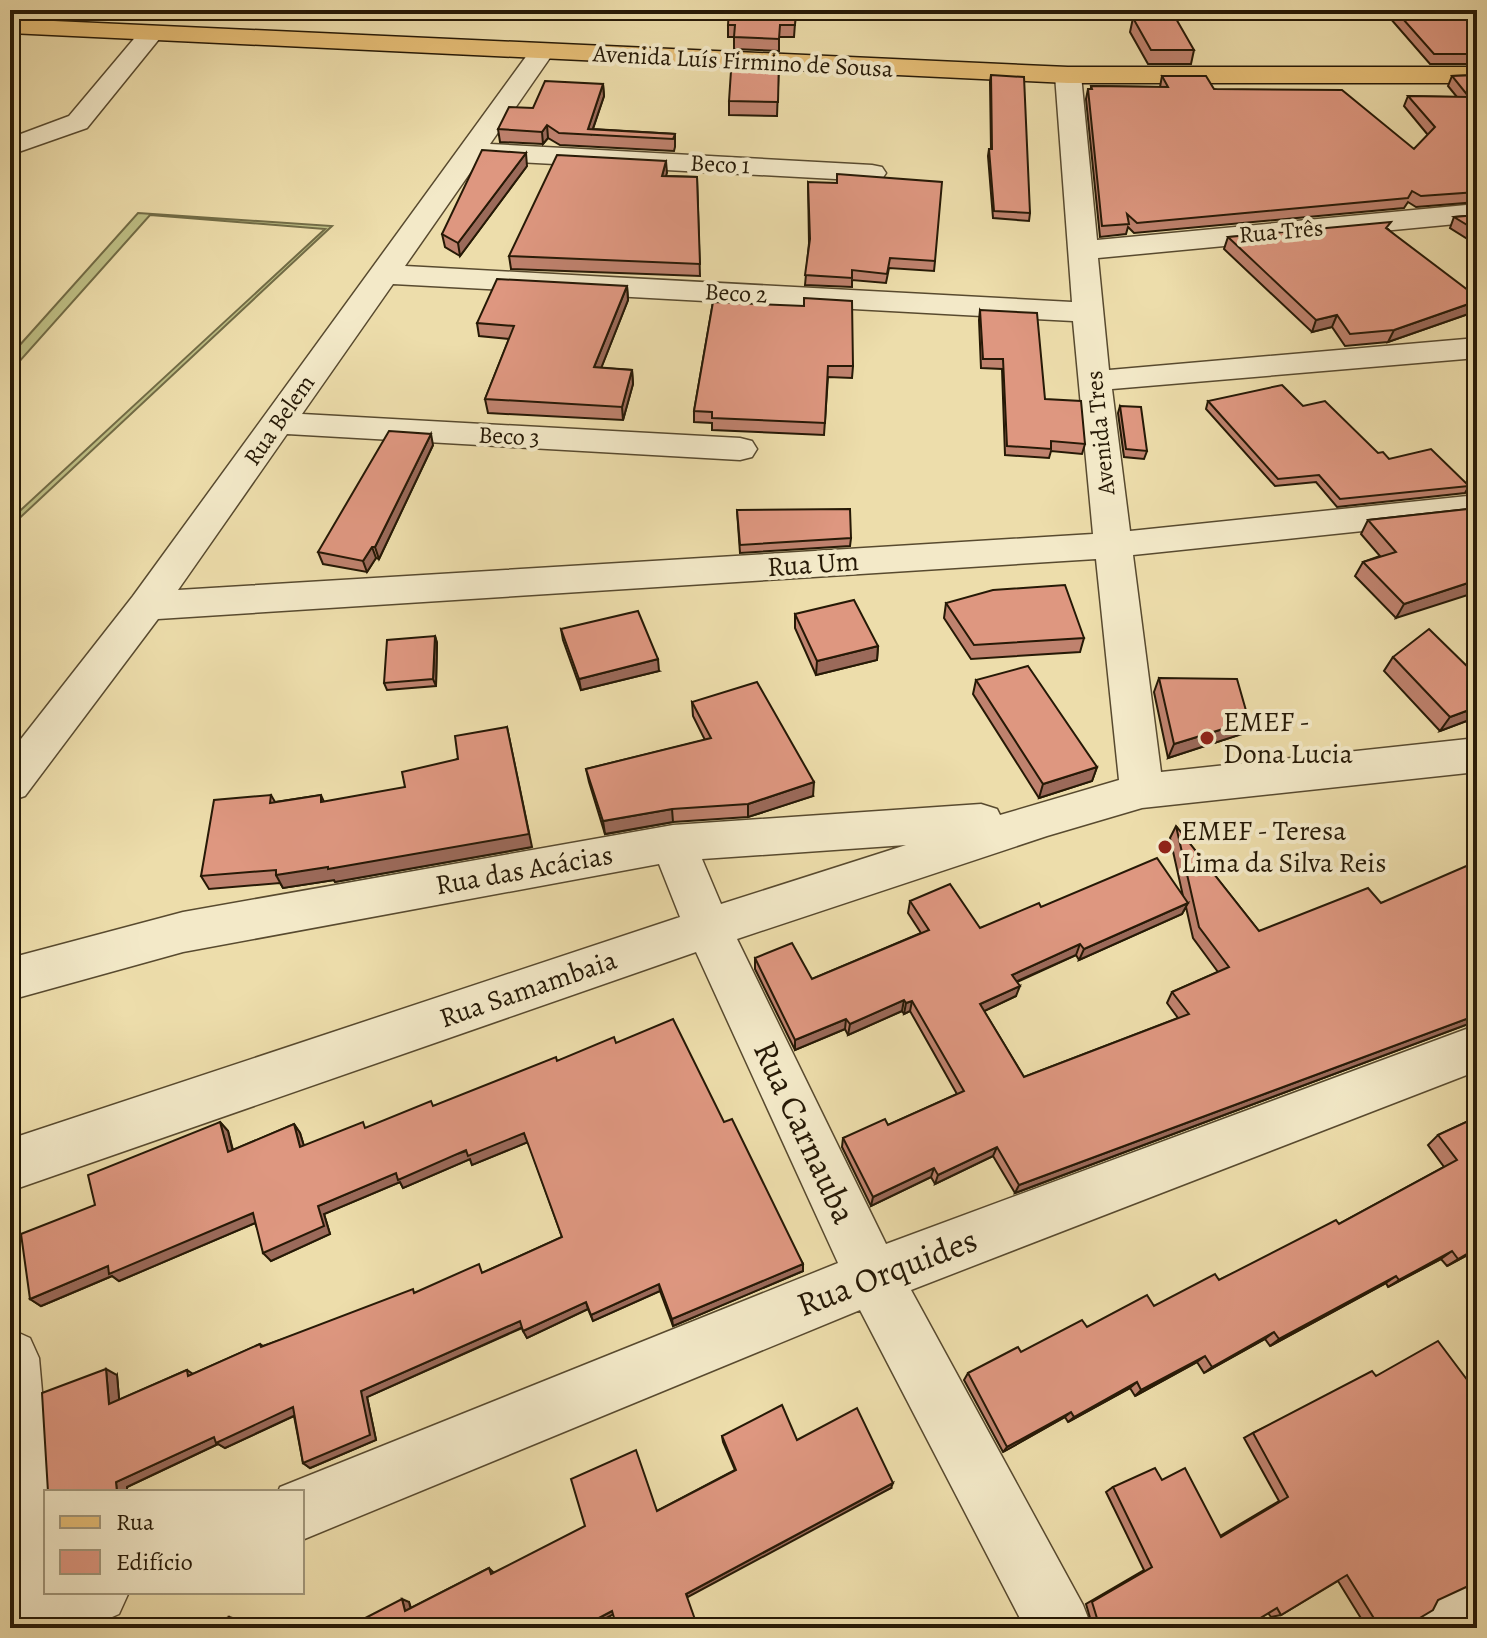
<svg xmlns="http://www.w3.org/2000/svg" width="1487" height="1638" font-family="Alegreya,serif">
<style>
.green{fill:#bebf85;stroke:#726c46;stroke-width:2}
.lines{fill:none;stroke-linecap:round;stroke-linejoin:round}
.minor-casing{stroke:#584a2f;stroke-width:3}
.major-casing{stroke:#261906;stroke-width:3}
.minor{fill:#f3e9c8;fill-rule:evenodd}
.major{fill:#e6be76;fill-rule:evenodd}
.wall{fill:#bf826e;stroke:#261906;stroke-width:2;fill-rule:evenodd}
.shaded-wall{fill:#9b6a5a;stroke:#261906;stroke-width:2}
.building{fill:#de9780;stroke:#261906;stroke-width:2}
.poi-dot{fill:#8f2418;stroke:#f3e9c8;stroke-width:3}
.labels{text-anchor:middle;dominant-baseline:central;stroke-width:8;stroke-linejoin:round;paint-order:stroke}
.far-street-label{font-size:24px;fill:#261906;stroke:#f3e9c8}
.street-label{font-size:28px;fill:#261906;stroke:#f3e9c8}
.poi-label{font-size:28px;fill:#261906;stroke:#f3e9c8;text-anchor:start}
.near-street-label{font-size:34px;fill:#261906;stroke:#f3e9c8}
</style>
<rect width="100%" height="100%" fill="#edddab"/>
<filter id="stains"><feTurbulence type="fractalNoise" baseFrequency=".0025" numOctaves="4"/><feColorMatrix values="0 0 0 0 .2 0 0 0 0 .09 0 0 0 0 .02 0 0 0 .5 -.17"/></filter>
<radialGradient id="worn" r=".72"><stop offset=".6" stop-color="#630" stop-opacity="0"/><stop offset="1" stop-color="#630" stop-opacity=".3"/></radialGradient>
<!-- green -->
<polygon class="green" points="138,213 332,226 10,527 10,520 325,229 150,215 10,372 10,356"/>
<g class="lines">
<defs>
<g id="minor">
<polygon points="152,26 161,28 164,33 87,128 10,155 10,138 69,116 143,28"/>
<path d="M542 45 551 47 554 52 490 144 872 165 882 167 886 173 882 179 872 181 479 160 405 266 1072 302 1055 75 1059 70H1077L1081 75 1097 240 1477 204V222L1098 258 1109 370 1477 338V358L1112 389 1130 531 1477 495V519L1133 555 1161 772 1477 738V772L1142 808 1047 836 737 939 886 1244 1477 1025V1071L911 1290 1083 1605 1092 1628H1025L860 1310 302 1540V1492H278L280 1487 838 1263 696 952 10 1191V1139L680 917 659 864 183 952 10 1000V958L183 912 673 825 981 804 997 809 1000 815 1119 780 1096 559 158 619 25 796 10 801V753L133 596 533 47ZM393 284 1073 321 1093 534 178 590 287 434 740 460 752 457 757 449 752 441 740 438 302 414ZM906 845 721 904 702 859Z"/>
<polygon points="10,1329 30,1338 39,1358 51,1492 46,1492 46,1592 129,1592 119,1614 87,1628 10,1628"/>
<polygon points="1477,1582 1477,1628 1417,1628 1426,1605"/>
</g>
<polygon id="major" points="10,19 1068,67 1477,67 1477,83 1068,83 10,33"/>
</defs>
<!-- minor casing -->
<use href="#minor" class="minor-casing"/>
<!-- major casing -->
<use href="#major" class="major-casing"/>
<!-- minor -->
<use href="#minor" class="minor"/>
<!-- major -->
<use href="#major" class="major"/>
</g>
<!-- wall -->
<g class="wall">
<polygon points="796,10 794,37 779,37 779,51 734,49 734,37 728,37 728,25"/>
<polygon points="1383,10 1477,10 1477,64 1430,64"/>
<polygon points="1133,18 1194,50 1191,64 1148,64 1130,32"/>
<polygon points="779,59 777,116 729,115 729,101"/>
<polygon points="991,75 1030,213 1029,221 993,218 988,156 989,149 991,149 990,82"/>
<polygon points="1477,75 1477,202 1416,207 1408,202 1404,208 1134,233 1128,227 1126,234 1100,237 1086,99 1088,89 1091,89 1091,86 1160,87 1162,76 1214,89 1414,149 1428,135 1404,106 1408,96 1457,97 1448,86 1452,76"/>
<polygon points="603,84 604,96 593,129 675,134 675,147 674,151 560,145 548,138 543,144 500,142 498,129 533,108"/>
<polygon points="666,161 666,176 697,177 700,276 511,269 509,256"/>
<polygon points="527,166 460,256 445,247 442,234"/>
<polygon points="808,182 935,261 934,271 889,268 886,283 852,280 852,287 805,285 809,243"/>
<polygon points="1477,215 1477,245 1450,228 1454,217"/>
<polygon points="1388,229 1474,312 1388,342 1345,346 1332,327 1312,332 1224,249 1228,237"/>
<polygon points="627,286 628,300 601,368 632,370 633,384 623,420 488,413 485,399 509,339 479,336 477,323"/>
<polygon points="713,302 853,366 852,378 828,377 824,435 712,430 712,423 694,422 694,411"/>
<polygon points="980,310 1045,399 1085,444 1082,454 1051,451 1049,458 1005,455 1002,369 981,368 979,320"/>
<polygon points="1208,401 1378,453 1389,459 1469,486 1465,493 1337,507 1316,482 1275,486 1206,409"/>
<polygon points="1120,406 1147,451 1144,459 1124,457 1118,413"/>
<polygon points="433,445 379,559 376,558 367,572 323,564 318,552"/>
<polygon points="1477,508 1396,618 1355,576 1363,562 1380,556 1361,534 1368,520"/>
<polygon points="737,510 851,538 850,546 740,553"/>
<polygon points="946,603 1084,638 1080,652 971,659 944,618"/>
<polygon points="795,614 878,646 877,660 816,675 795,628"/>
<polygon points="561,629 659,671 581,690 563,640"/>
<polygon points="435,636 437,643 436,686 387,690 384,683"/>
<polygon points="1393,657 1477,676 1477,717 1440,731 1384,671"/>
<polygon points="1159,678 1242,734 1168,758 1154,692"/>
<polygon points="976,680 1097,767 1092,781 1039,798 973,694"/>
<polygon points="692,702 813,796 748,817 673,822 605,834 589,782 586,769 705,740 693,716"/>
<polygon points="271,795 275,802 321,795 324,802 532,847 335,882 334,880 283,888 280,883 209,889 201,876"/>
<path d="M1176 826 1259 931 1381 903 1477 871V1023H1471L1015 1193 993 1156 935 1184 931 1177 871 1206 842 1147 843 1138 888 1125 957 1094 910 1011 904 1014 902 1011 848 1035 845 1029 795 1050 755 969V958L812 979 921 933 908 913 910 901 980 928 1041 907 1183 896 1170 838ZM1186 907 1193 938 1218 972 1172 992 1167 1003 1178 1018 1024 1077 984 1011 1016 996 1017 982 1076 955 1079 960 1182 914Z"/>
<polygon points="616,1043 724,1122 803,1264 803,1271 673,1326 660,1291 593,1321 588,1309 527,1338 522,1328 367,1397 376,1440 310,1468 303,1463 294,1416 225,1448 218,1444 127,1487 127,1492 48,1492 117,1375 119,1400 187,1370 193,1374 260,1344 263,1346 415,1293 484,1272 562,1237 528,1142 472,1165 470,1159 403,1188 400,1182 324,1214 330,1234 271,1261 255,1223 119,1281 112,1276 41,1306 30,1299 95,1205 220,1122 228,1131 233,1150 294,1124 300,1133 304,1146 367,1128 434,1106 557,1061"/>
<polygon points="1477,1117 1477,1250 1447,1266 1441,1259 1388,1287 1386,1283 1270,1346 1265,1339 1204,1373 1197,1362 1135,1396 1130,1388 1068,1422 1065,1417 1003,1452 964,1380 968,1373 1087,1327 1154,1306 1219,1280 1339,1224 1444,1167 1428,1145 1438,1135"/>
<polygon points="1376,1376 1438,1600 1403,1628 1367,1628 1338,1581 1281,1615 1271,1617 1268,1613 1244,1628 1093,1628 1086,1604 1144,1570 1106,1492 1113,1487 1162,1480 1220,1536 1279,1501 1244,1438 1253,1433"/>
<polygon points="722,1436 797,1440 891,1488 613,1614 588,1628 346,1628 409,1602 411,1608 489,1568 494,1573 657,1511 735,1470 723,1442"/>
</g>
<!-- shaded-wall -->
<g class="shaded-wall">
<polygon points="603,84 604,96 591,134 588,129"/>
<polygon points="547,125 548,138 543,144 542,132"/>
<polygon points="526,153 527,166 460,256 458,243"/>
<polygon points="666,161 667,173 662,188 662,176"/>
<polygon points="627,286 628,300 596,381 594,367"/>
<polygon points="1477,301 1477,306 1474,312 1388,342 1394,330"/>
<polygon points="1337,315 1332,327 1312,332 1316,320"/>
<polygon points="632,370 633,384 623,420 622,407"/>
<polygon points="431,434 433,445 379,559 375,547"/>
<polygon points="372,547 376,558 367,572 363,561"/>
<polygon points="1477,580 1477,592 1396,618 1404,604"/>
<polygon points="435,636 437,643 436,686 433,679"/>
<polygon points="878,646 877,660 816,675 817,661"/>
<polygon points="658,659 659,671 581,690 579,679"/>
<polygon points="1477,707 1477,717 1440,731 1450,717"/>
<polygon points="1249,721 1242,734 1168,758 1174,744"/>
<polygon points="507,727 532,847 335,882 334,880 283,888 276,875"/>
<polygon points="1097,767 1092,781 1039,798 1043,784"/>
<polygon points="814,782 813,796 748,817 748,804"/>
<polygon points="672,809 673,822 605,834 603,821"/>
<polygon points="1188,903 1182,914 1079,960 1084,949"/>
<polygon points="1080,944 1076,955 1008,985 1012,975"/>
<polygon points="1020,986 1016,996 976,1015 980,1004"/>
<polygon points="904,1000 902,1011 848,1035 850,1024"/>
<polygon points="912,1001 910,1011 904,1014 906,1003"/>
<polygon points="1477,1015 1477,1017 1471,1023 1015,1193 1019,1185"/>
<polygon points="846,1019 845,1029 795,1050 795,1040"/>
<polygon points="220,1122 228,1131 235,1161 228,1152"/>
<polygon points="294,1124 300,1133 307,1156 300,1147"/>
<polygon points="524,1133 528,1142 472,1165 470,1159 403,1188 400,1182 324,1214 330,1234 271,1261 263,1253 318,1206 396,1173"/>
<polygon points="997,1147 993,1156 935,1184 938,1175"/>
<polygon points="934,1168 931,1177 871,1206 873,1197"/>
<polygon points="253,1213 260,1221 119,1281 112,1276 41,1306 30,1299 108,1266"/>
<polygon points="1477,1248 1477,1250 1447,1266 1458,1259"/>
<polygon points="1452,1251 1441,1259 1388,1287 1399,1280"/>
<polygon points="803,1264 803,1271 673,1326 672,1319"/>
<polygon points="1396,1276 1386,1283 1270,1346 1279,1339"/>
<polygon points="659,1284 660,1291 593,1321 591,1315"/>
<polygon points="586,1302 588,1309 527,1338 523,1331"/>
<polygon points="520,1321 523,1327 367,1397 376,1440 310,1468 303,1463 361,1391"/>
<polygon points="1274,1332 1265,1339 1204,1373 1212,1367"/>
<polygon points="1205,1356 1197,1362 1135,1396 1141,1390"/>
<polygon points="106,1369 117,1375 120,1409 109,1404"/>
<polygon points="1137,1382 1130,1388 1068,1422 1074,1417"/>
<polygon points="293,1407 300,1413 225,1448 218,1444 127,1487 127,1492 117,1492 116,1482 214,1437"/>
<polygon points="1071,1412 1065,1417 1003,1452 1007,1447"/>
<polygon points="893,1483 891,1488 688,1597 686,1594"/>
<polygon points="402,1599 409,1602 412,1614 405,1611"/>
<polygon points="612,1611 614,1614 588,1628 580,1628"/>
<polygon points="229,1617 240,1620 241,1628 231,1628"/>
</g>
<!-- building -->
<g class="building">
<polygon points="729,10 796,10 795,25 780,25 779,39 734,37 735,25 728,25"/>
<polygon points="1395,10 1477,10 1477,54 1434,54"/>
<polygon points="1175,17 1194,50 1151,50 1133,18"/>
<polygon points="732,56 779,59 778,102 729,101"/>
<polygon points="991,75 1024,77 1030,213 994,211 989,149 992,149"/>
<polygon points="1477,75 1477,192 1421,196 1412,191 1408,198 1137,223 1127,214 1129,224 1102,226 1088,89 1092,89 1091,86 1168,87 1162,76 1206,76 1214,89 1342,90 1414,149 1435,127 1408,96 1469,97 1452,76"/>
<polygon points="545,81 603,84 588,129 675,134 673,139 559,133 547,125 542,132 498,129 509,107 533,108"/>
<polygon points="482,150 526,153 458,243 442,234"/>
<polygon points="557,155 666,161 662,176 697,177 700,264 509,256"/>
<polygon points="837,174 942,182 935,261 890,258 887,274 852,270 852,278 805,275 810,239 808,182 837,183"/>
<polygon points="1477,215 1477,231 1454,217"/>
<polygon points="1391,222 1386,228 1477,297 1477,301 1394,330 1350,334 1337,315 1316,320 1228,237"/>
<polygon points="497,279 627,286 594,367 632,370 622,407 485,399 514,326 477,323"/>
<polygon points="804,298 852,301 853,366 828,366 825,423 712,418 712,412 694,411 713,302 804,306"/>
<polygon points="980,310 1037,313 1045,399 1081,401 1085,444 1051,441 1051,449 1007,446 1003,359 983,359"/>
<polygon points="1282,385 1303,406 1325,401 1378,453 1383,452 1389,459 1431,449 1469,486 1340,499 1319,475 1278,479 1208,401"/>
<polygon points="1120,406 1141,407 1147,451 1126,449"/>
<polygon points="389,431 431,434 375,547 372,547 363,561 318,552"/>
<polygon points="1477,508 1477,580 1404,604 1363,562 1396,552 1368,520"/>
<polygon points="850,509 851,538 740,545 737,510"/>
<polygon points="1065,585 1084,638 974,645 946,603 993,590"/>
<polygon points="854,600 878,646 817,661 795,614"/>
<polygon points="638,611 658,659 579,679 561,629"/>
<polygon points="1429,629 1477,676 1477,707 1450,717 1393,657"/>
<polygon points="435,636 433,679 384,683 387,640"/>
<polygon points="1028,666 1097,767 1043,784 976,680"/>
<polygon points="1159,678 1237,679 1249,721 1174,744"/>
<polygon points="757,682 814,782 748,804 672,809 603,821 586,769 711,738 692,702"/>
<polygon points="507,727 529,834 328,869 328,867 276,875 276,870 201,876 214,800 271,795 270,803 321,795 321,802 405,787 402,772 458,759 455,736"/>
<polygon points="1176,826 1259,931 1368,888 1381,903 1471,864 1477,871 1477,1015 1019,1185 997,1147 938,1175 934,1168 873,1197 843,1138 885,1119 888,1125 964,1091 912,1001 906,1003 904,1000 850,1024 846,1019 795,1040 755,958 792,943 812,979 929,930 910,901 950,884 980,928 1039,903 1041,907 1157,858 1188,903 1084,949 1080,944 1012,975 1020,986 980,1004 1024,1077 1189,1014 1172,992 1229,967 1199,927"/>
<polygon points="673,1019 724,1122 732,1119 803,1264 672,1319 659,1284 591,1315 586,1302 523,1331 520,1321 361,1391 370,1435 303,1463 293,1407 216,1443 214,1437 116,1482 117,1492 48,1492 42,1393 106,1369 109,1404 187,1370 188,1376 260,1344 261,1347 413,1289 414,1293 479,1264 482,1273 562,1237 524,1133 468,1156 466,1150 398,1180 396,1173 318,1206 324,1226 263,1253 253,1213 109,1274 108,1266 30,1299 21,1234 95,1205 88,1175 220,1122 228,1152 294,1124 300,1147 363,1122 365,1128 431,1101 433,1106 556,1057 557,1061 614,1037 616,1043"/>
<polygon points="1477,1117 1477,1248 1458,1259 1452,1251 1399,1280 1396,1276 1279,1339 1274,1332 1212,1367 1205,1356 1141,1390 1137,1382 1074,1417 1071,1412 1007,1447 968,1373 1018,1347 1021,1352 1082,1320 1087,1327 1147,1295 1154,1306 1215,1274 1219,1280 1336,1220 1339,1224 1457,1160 1438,1135"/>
<polygon points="1438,1341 1477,1393 1477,1582 1438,1600 1433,1610 1403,1628 1380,1628 1347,1575 1281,1615 1277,1608 1244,1628 1100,1628 1092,1602 1152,1567 1113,1487 1155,1468 1162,1480 1185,1468 1221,1537 1288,1497 1253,1433 1372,1371 1376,1376"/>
<polygon points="782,1405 797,1440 857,1408 893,1483 686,1594 698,1628 617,1628 612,1611 580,1628 346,1628 402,1599 405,1611 489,1568 491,1574 585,1526 571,1479 636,1450 657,1511 736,1470 722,1436"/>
<polygon points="229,1617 231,1628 205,1628"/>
</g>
<!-- markers -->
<g class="poi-dot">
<circle cx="1207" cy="738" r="8"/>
<circle cx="1165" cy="847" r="8"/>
</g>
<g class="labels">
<!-- far-street labels -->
<g class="far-street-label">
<text transform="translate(743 61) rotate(3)">Avenida Luís Firmino de Sousa</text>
<text transform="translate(720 164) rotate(3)">Beco 1</text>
<text transform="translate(1281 231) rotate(-5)">Rua Três</text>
<text transform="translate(736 293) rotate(3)">Beco 2</text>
<text transform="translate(279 420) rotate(-55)">Rua Belem</text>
<text transform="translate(1100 433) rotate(-96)">Avenida Tres</text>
<text transform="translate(509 436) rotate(3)">Beco 3</text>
</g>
<!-- street labels -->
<g class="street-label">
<text transform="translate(813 564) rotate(-4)">Rua Um</text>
<text transform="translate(524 870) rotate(-10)">Rua das Acácias</text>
<text transform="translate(528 989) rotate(-19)">Rua Samambaia</text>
</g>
<!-- poi labels -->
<g class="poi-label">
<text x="1223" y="722">EMEF -<tspan x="1223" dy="32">Dona Lucia</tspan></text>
<text x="1181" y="831">EMEF - Teresa<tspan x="1181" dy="32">Lima da Silva Reis</tspan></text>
</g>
<!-- near-street labels -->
<g class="near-street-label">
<text transform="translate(805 1132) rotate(65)">Rua Carnauba</text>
<text transform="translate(887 1272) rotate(-21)">Rua Orquides</text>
</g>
</g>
<!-- margin -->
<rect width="1487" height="1638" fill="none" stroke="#edddab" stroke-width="40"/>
<rect x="12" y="12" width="1463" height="1614" fill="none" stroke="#261906" stroke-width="4"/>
<rect x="20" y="20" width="1447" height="1598" fill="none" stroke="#261906" stroke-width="2"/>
<!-- legend -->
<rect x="44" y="1490" width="260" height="104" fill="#f3e9c8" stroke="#a1967a" stroke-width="2"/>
<rect x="60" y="1516" width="40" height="12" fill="#e6be76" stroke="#a1967a" stroke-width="2"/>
<text x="116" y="1530" font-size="24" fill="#261906">Rua</text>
<rect x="60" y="1550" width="40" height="24" fill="#de9780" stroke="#a1967a" stroke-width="2"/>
<text x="116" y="1570" font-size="24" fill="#261906">Edifício</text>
<rect width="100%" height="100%" filter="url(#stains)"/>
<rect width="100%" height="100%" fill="url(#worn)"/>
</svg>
